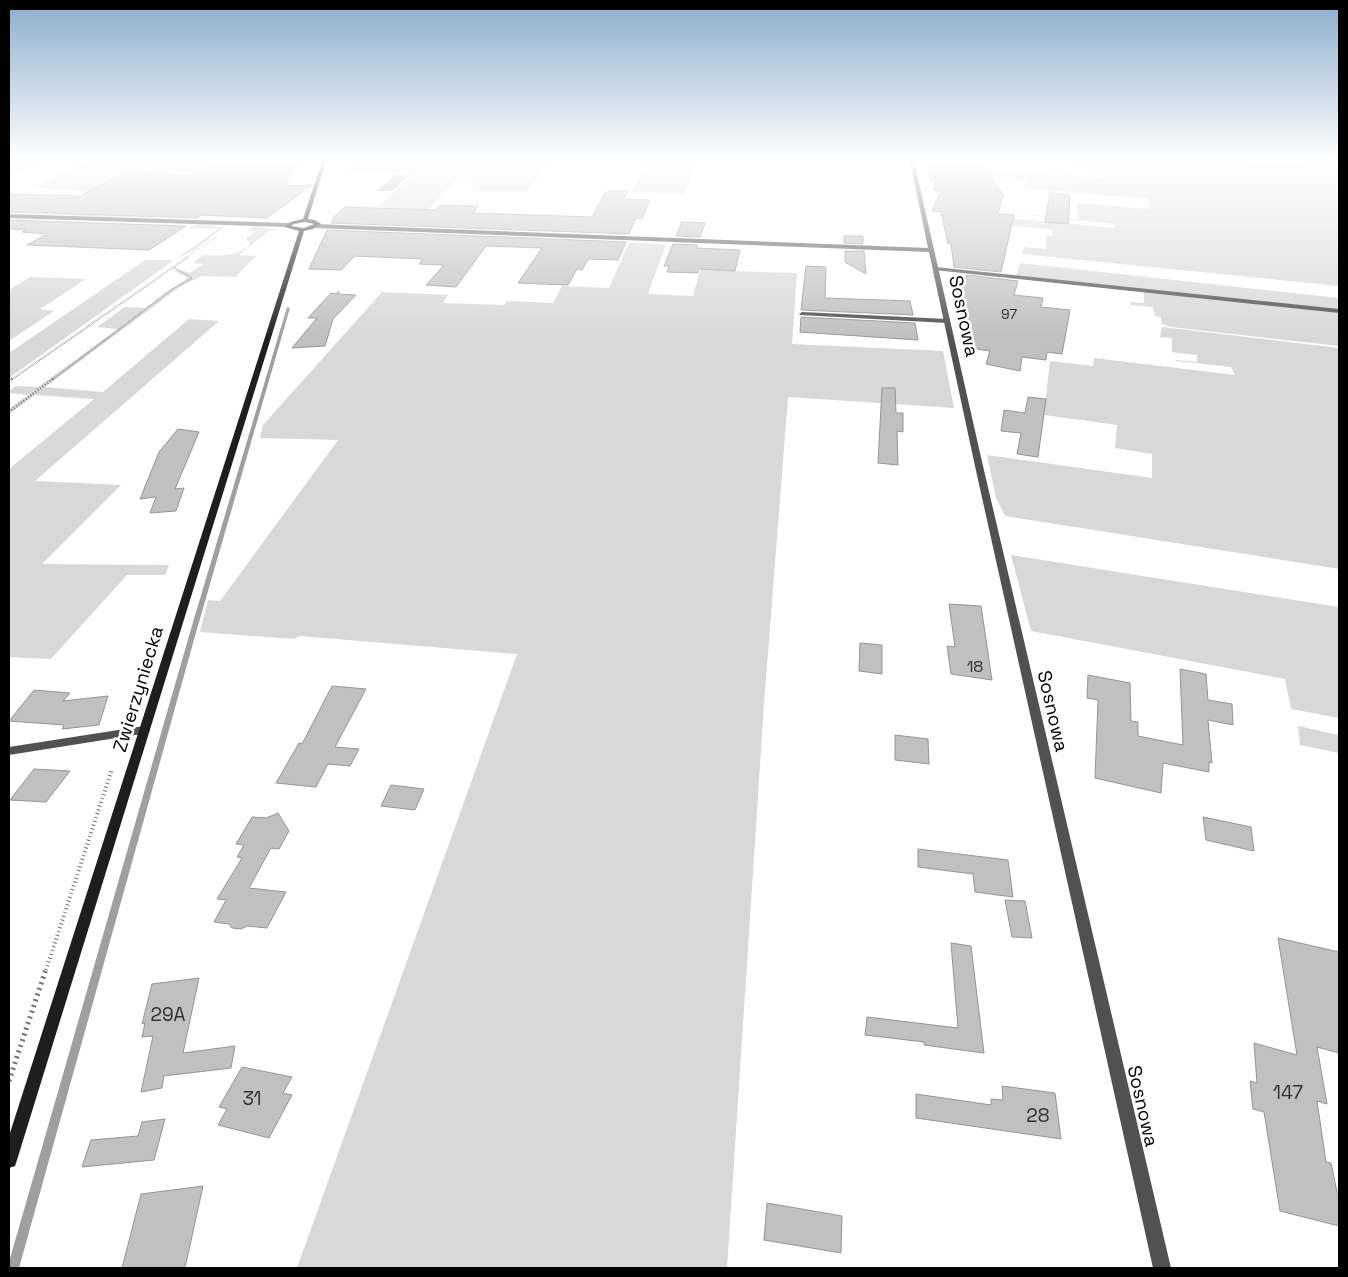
<svg xmlns="http://www.w3.org/2000/svg" width="1348" height="1277" font-family="'Space Grotesk',sans-serif">
<style>
.green{fill:#d8d8d8}
.water{fill:#9f9f9f}
.lines{fill:none;stroke-linecap:round;stroke-linejoin:round}
.stream{fill:#9f9f9f;fill-rule:evenodd}
.building{fill:#c0c0c0;stroke:#959595}
.path-far4{stroke:#737373;stroke-width:1;stroke-dasharray:0.5 1;stroke-linecap:butt}
.path-far3{stroke:#737373;stroke-width:2;stroke-dasharray:0.5 1;stroke-linecap:butt}
.path-far2{stroke:#737373;stroke-width:2.5;stroke-dasharray:1 2;stroke-linecap:butt}
.path-far1{stroke:#737373;stroke-width:4;stroke-dasharray:1 3;stroke-linecap:butt}
.path{stroke:#737373;stroke-width:5;stroke-dasharray:2 4;stroke-linecap:butt}
.lane{fill:#515151;fill-rule:evenodd}
.street{fill:#515151;fill-rule:evenodd}
.secondary{fill:#1e1e1e;fill-rule:evenodd}
.labels{text-anchor:middle;dominant-baseline:central;stroke-width:5;stroke-linejoin:round;paint-order:stroke}
.far-number-label{font-size:14px;fill:#303030}
.number-label{font-size:16px;fill:#303030}
.street-label{font-size:19px;fill:#000;stroke:#fff}
.near-number-label{font-size:19px;fill:#303030}
</style>
<rect width="100%" height="100%" fill="#fff"/>
<!-- green -->
<g class="green">
<polygon points="9,161 42,161 9,176"/>
<polygon points="87,161 222,161 130,217 63,216 80,215 113,196 94,191 33,188"/>
<polygon points="360,161 550,161 527,191 471,190 482,178 458,178 428,210 378,207 414,173 348,171"/>
<polygon points="646,161 697,161 685,194 632,192"/>
<polygon points="1077,161 1339,161 1339,286 1022,254 1024,247 1046,249 1046,235 1052,236 1053,230 1007,225 1009,218 1115,228 1115,224 929,205 1078,219 1077,203 1149,209 1148,199 1024,188 1026,180 983,176 984,168 1104,178 1105,170 1077,167"/>
<polygon points="196,224 214,225 212,228 225,226 194,251 177,258 218,229 187,228"/>
<path d="M256 226 278 230H270L239 255 256 256 235 277 202 276 180 287 45 387 103 392 189 319 219 321 35 481 121 485 42 564 169 565 165 575H127L51 659 9 657V469L94 399 35 395 9 414V409L28 395 9 393V391L16 386 38 387 118 329 97 327 125 307 146 308 169 290 185 280 186 277 174 271 178 269 190 273 203 264 193 263 203 255C221 256 236 257 250 245L246 238 256 232 246 230Z"/>
<polygon points="629,243 666,244 648,294 693,296 700,270 797,273 792,344 943,351 954,408 788,397 764,704 727,1268 297,1268 517,654 300,636 293,639 200,632 208,600 220,601 338,440 260,438 263,425 382,292 448,295 443,303 504,305 507,301 553,303 562,286 609,288"/>
<polygon points="145,260 174,260 9,378 9,353"/>
<polygon points="1020,263 1339,298 1339,310 1016,276"/>
<polygon points="30,277 86,279 40,309 54,311 9,341 9,290"/>
<polygon points="1144,292 1339,313 1339,346 1171,327 1162,324 1161,317 1155,316 1153,307 1130,305 1131,302 1144,303"/>
<polygon points="1162,327 1339,348 1339,569 1005,516 996,498 987,455 1152,478 1152,454 1115,448 1117,425 1044,415 1050,361 1093,366 1094,358 1235,375 1231,367 1176,361 1176,360 1197,362 1197,355 1172,352 1172,338 1160,337"/>
<polygon points="1011,555 1339,607 1339,718 1291,709 1285,679 1031,631"/>
<polygon points="1298,726 1339,735 1339,753 1300,745"/>
</g>
<!-- water -->
<polygon class="water" points="404,174 408,176 392,191 376,191 394,176"/>
<g class="lines">
<!-- stream -->
<polygon class="stream" points="287,307 290,308 197,629 19,1268 9,1268 9,1262 191,629"/>
</g>
<!-- building -->
<g class="building">
<polygon points="268,161 298,161 286,186 312,185 267,218 201,215 197,218 9,212 9,194 80,196 126,173 196,176 219,162 263,164"/>
<polygon points="928,161 981,163 1003,195 998,214 1014,215 1001,272 954,267 951,244 948,244 941,212 932,211 941,191 933,190 936,181 930,180"/>
<polygon points="608,191 627,191 624,199 650,200 642,219 636,218 629,234 331,223 334,217 345,207 435,210 441,205 478,206 473,213 592,217 605,193"/>
<polygon points="1050,193 1070,195 1068,224 1045,222"/>
<polygon points="9,220 186,226 149,250 27,245 47,234 22,232 27,230 9,229"/>
<polygon points="682,222 705,223 700,237 676,236"/>
<polygon points="327,230 626,242 618,260 588,259 582,270 577,269 568,285 518,283 542,248 486,246 456,287 426,285 444,265 419,264 423,259 355,256 341,270 309,269"/>
<polygon points="844,236 863,236 863,244 844,243"/>
<polygon points="673,244 698,245 696,248 740,250 735,271 698,269 698,273 667,272 669,266 664,266"/>
<polygon points="845,251 864,251 866,274 845,262"/>
<polygon points="806,266 826,267 825,298 910,301 913,315 801,310"/>
<polygon points="967,275 1018,281 1014,295 1043,298 1041,307 1070,310 1062,354 1047,352 1046,360 1022,357 1020,371 986,364 990,351 970,348 974,336 967,335 962,306 957,305"/>
<polygon points="339,291 338,294 356,295 333,319 325,346 292,348 317,318 308,318 331,293 336,294"/>
<polygon points="801,317 915,323 918,340 800,332"/>
<polygon points="882,388 895,388 896,413 903,413 903,432 897,431 898,465 878,463"/>
<polygon points="1028,397 1046,399 1038,457 1017,454 1021,433 1001,431 1004,410 1025,413"/>
<polygon points="178,429 199,432 175,489 184,488 176,511 150,513 156,497 140,499 159,452"/>
<polygon points="949,604 981,606 992,680 951,674 947,646 955,647"/>
<polygon points="860,643 882,645 882,674 859,671"/>
<polygon points="1180,669 1206,674 1208,700 1232,704 1233,725 1208,720 1212,763 1209,762 1209,772 1163,763 1161,793 1095,778 1098,700 1087,698 1088,675 1130,683 1131,721 1138,722 1138,736 1183,745"/>
<polygon points="332,686 366,689 335,747 359,749 350,766 328,764 316,787 276,783 299,743 302,744"/>
<polygon points="34,690 70,693 63,701 108,696 99,725 62,729 64,725 9,721"/>
<polygon points="895,735 928,739 929,764 895,760"/>
<polygon points="34,769 70,771 46,802 10,800"/>
<polygon points="391,785 424,789 415,810 381,806"/>
<polygon points="278,813 289,831 279,849 271,848 249,888 286,892 267,928 247,926 241,929 232,928 229,924 214,922 226,900 217,899 242,858 237,857 244,845 236,844 252,817 266,818"/>
<polygon points="1203,817 1251,827 1254,851 1206,840"/>
<polygon points="918,849 1008,860 1013,897 975,892 973,874 918,867"/>
<polygon points="1005,900 1025,901 1032,938 1012,937"/>
<polygon points="1278,938 1339,952 1339,1053 1317,1047 1327,1104 1317,1101 1326,1162 1331,1163 1337,1192 1339,1193 1339,1226 1280,1211 1264,1112 1253,1109 1250,1081 1257,1083 1254,1043 1297,1055"/>
<polygon points="951,943 971,946 984,1053 924,1045 924,1042 865,1035 867,1017 958,1028"/>
<polygon points="199,978 183,1053 235,1046 231,1068 164,1076 162,1088 141,1092 153,1036 142,1037 145,1023 142,1024 152,984"/>
<polygon points="242,1067 292,1077 283,1093 292,1095 269,1138 218,1125 227,1109 219,1107"/>
<polygon points="1002,1086 1055,1093 1061,1139 916,1118 916,1094 991,1105 991,1099 1003,1100"/>
<polygon points="165,1119 154,1160 82,1167 91,1140 138,1136 142,1122"/>
<polygon points="203,1186 185,1268 122,1268 141,1194"/>
<polygon points="767,1203 842,1216 841,1253 764,1240"/>
</g>
<g class="lines">
<!-- path-far4 -->
<g class="path-far4">
<polyline points="1104,161 1144,164 1164,161"/>
<polyline points="1210,161 1339,171"/>
<polyline points="186,258 218,236"/>
</g>
<!-- path-far3 -->
<g class="path-far3">
<polyline points="11,380 188,257"/>
<polyline points="52,380 171,290 192,278 173,267"/>
</g>
<!-- path-far2 -->
<g class="path-far2">
<polyline points="9,381 13,378"/>
<polyline points="9,412 54,378"/>
</g>
<!-- path-far1 -->
<polyline class="path-far1" points="46,970 112,769"/>
<!-- path -->
<polyline class="path" points="9,1081 46,969"/>
<!-- lane -->
<g class="lane">
<polygon points="936,267 1339,309 1339,313 934,270 934,268"/>
<polygon points="802,312 947,319 950,321 947,323 800,315 799,314"/>
<polygon points="144,726 148,727 150,730 148,733 9,755 9,747"/>
</g>
<!-- street -->
<g class="street">
<polygon points="910,161 914,161 983,466 1171,1268 1153,1268 975,466 929,252 316,228 313,226 316,224 928,248"/>
<polygon points="9,214 288,223 291,225 288,227 9,218"/>
</g>
<!-- secondary -->
<path class="secondary" d="M322 161H326L308 219 315 220 321 224 313 229 304 231 17 1160 15 1166 9 1168V1136L299 231 285 227 290 222 303 219ZM305 222 314 224 304 228 291 226 294 224Z"/>
</g>
<!-- sky -->
<linearGradient id="sky" x2="0" y2="1"><stop stop-color="#8baccb"/><stop offset="0.47" stop-color="#fff"/><stop offset="1" stop-color="#fff" stop-opacity="0"/></linearGradient>
<rect width="1348" height="340" fill="url(#sky)"/>
<g class="labels">
<!-- far-number labels -->
<g class="far-number-label">
<text x="1009" y="314">97</text>
</g>
<!-- number labels -->
<g class="number-label">
<text x="975" y="666">18</text>
</g>
<!-- street labels -->
<g class="street-label">
<text transform="translate(964 316) rotate(78)">Sosnowa</text>
<text transform="translate(138 689) rotate(-73)">Zwierzyniecka</text>
<text transform="translate(1053 711) rotate(77)">Sosnowa</text>
<text transform="translate(1143 1106) rotate(77)">Sosnowa</text>
</g>
<!-- near-number labels -->
<g class="near-number-label">
<text x="168" y="1014">29A</text>
<text x="1288" y="1092">147</text>
<text x="252" y="1098">31</text>
<text x="1038" y="1115">28</text>
</g>
</g>
<!-- border -->
<rect width="1348" height="1277" fill="none" stroke="#000000" stroke-width="20"/>
</svg>
